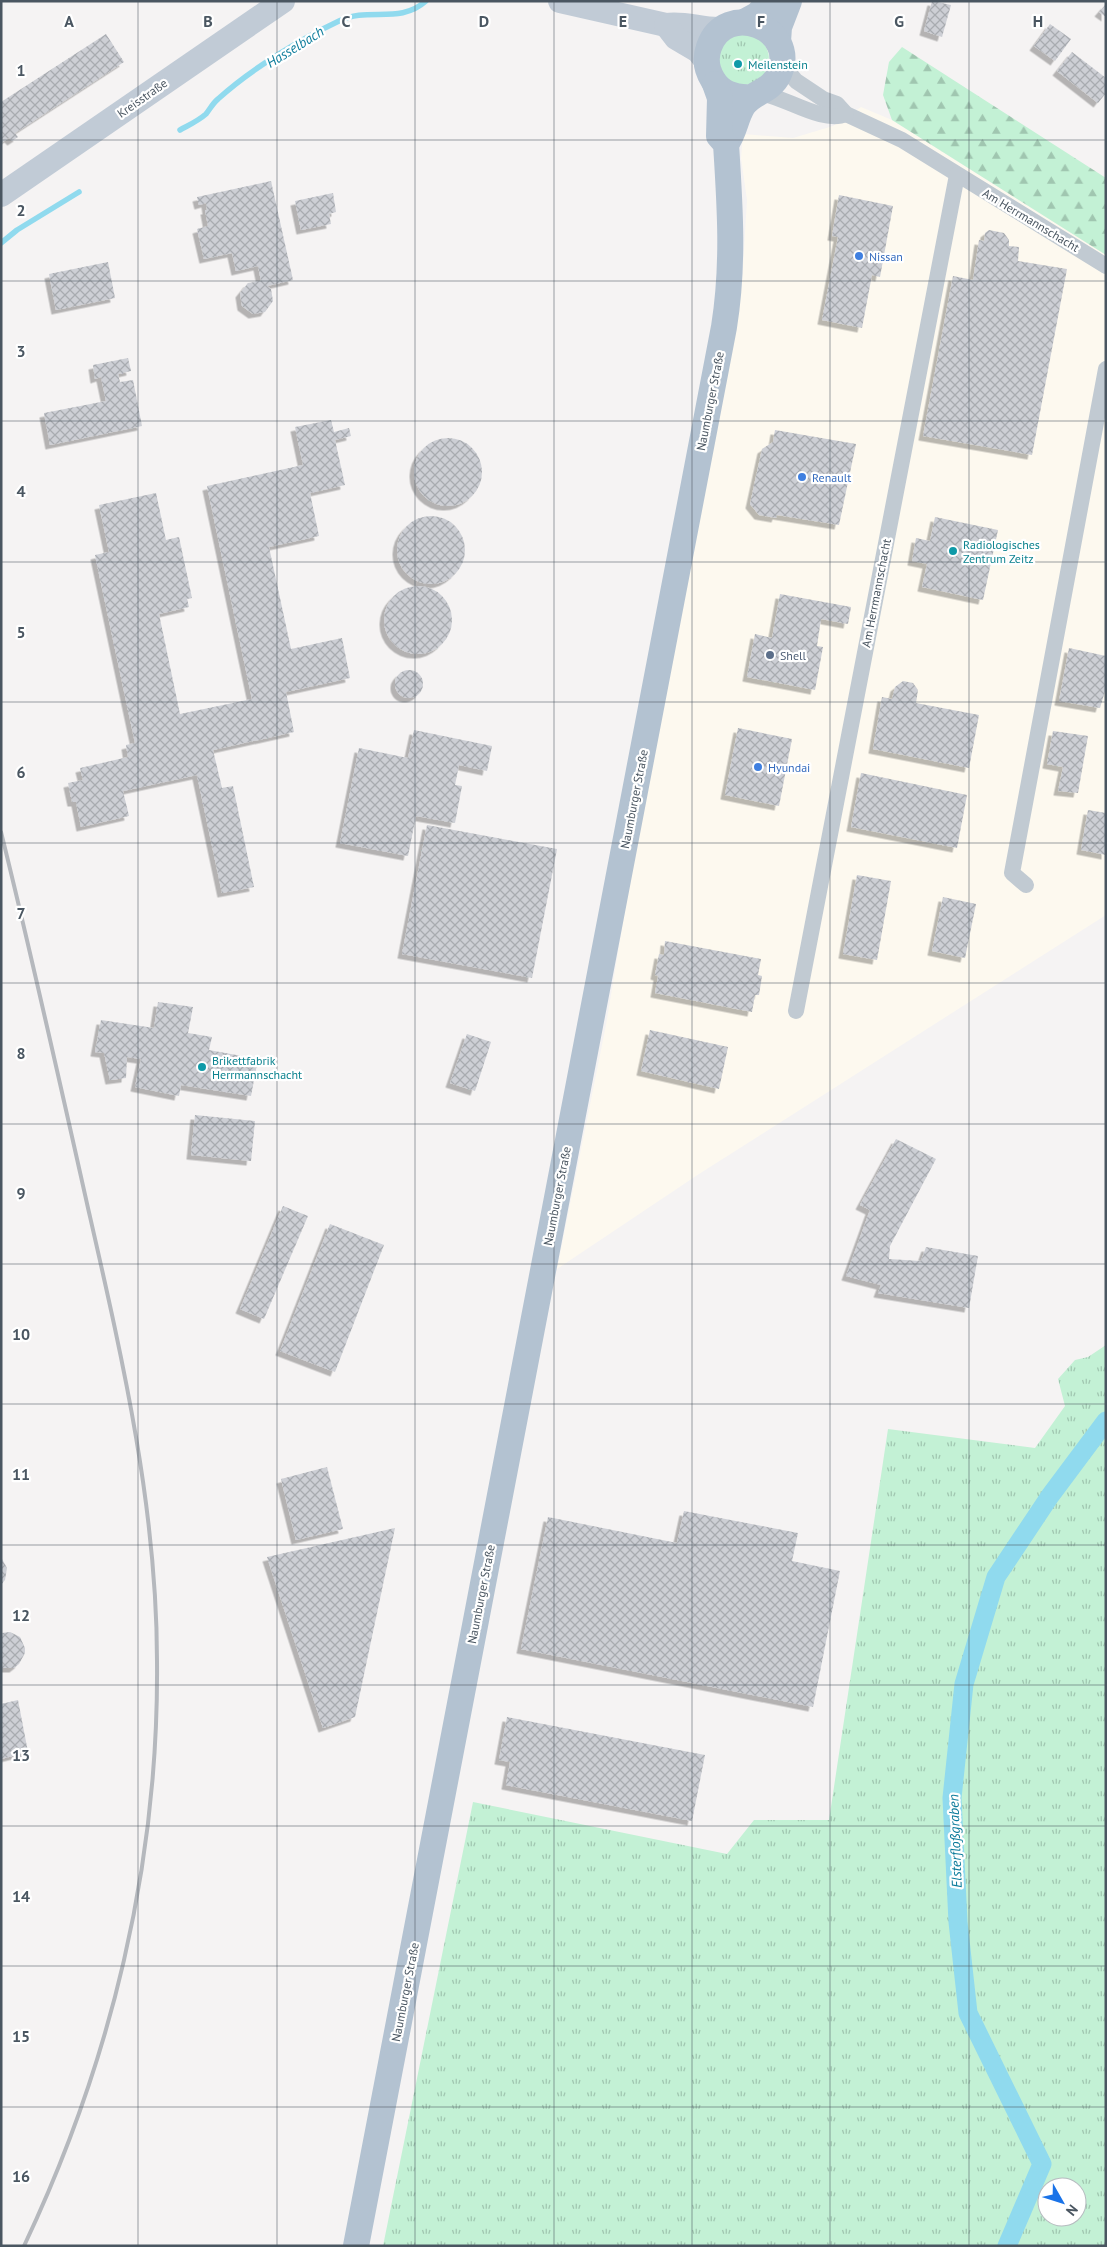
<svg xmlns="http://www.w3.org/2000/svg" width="1107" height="2247" font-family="'PT Sans',sans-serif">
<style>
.commercial{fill:#fdf9ef}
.grass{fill:url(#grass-tufts);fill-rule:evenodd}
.forest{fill:url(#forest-firs)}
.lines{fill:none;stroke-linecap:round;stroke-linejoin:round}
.stream{stroke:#90daee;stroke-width:5.5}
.canal{stroke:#90daee;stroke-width:19}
.building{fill:url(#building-cross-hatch);filter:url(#shadow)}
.street{stroke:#c1cad2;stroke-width:16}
.secondary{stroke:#c1cbd6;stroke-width:24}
.primary{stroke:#b3c2d1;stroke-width:26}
.rail{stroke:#b5b8bd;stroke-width:4}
.grid{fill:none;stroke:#4a5661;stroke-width:1;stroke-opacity:0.55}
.culture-dot{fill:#0f9aa8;stroke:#fff;stroke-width:2}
.shop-dot{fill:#3f7fe0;stroke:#fff;stroke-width:2}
.service-dot{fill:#5c6f8a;stroke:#fff;stroke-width:2}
.labels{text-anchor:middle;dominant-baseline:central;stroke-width:4.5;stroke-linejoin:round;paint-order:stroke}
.culture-label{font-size:12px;fill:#0d838f;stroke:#fff;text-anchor:start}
.street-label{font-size:12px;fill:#4a5661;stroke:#fff}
.shop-label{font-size:12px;fill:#366cbe;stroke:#fff;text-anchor:start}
.service-label{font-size:12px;fill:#4e5e75;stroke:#fff;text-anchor:start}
.water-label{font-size:14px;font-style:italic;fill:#0c7c9b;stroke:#fff}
.grid-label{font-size:16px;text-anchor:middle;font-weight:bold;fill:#4a5661;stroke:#fff;stroke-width:4.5;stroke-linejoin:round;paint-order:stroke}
</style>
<defs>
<pattern id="grass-tufts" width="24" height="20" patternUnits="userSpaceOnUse" patternTransform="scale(1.25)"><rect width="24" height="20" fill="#c3f1d5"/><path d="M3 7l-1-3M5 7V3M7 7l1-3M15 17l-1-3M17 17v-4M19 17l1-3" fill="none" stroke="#a0c6b0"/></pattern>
<pattern id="forest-firs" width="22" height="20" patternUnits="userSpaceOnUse" patternTransform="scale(1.25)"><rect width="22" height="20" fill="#c3f1d5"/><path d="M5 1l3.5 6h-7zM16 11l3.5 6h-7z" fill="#a0c6b0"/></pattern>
<pattern id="building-cross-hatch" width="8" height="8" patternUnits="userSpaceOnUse" patternTransform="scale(1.25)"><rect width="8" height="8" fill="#cdcfd5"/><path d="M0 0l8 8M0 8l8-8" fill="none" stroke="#a8abb0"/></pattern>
<filter id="shadow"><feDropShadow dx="-4.5" dy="4.5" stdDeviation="0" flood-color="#0004"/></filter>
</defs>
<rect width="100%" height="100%" fill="#f5f3f3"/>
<!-- commercial -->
<polygon class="commercial" points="861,107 892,120 1106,255 1106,915 699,1174 557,1269 606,1025 637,838 727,378 742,283 747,200 741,158 743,134 793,138 833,126"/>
<!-- grass -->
<g class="grass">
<circle cx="743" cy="59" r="26"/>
<path d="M1106 1345V2246H383L473 1802 727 1854 754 1820H829L888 1429 1035 1448 1065 1406 1058 1379 1075 1360 1088 1357ZM1047 2187H1077V2217H1047Z"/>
</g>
<!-- forest -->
<polygon class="forest" points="902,47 1106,178 1106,255 892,120 883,95 889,62"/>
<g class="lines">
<!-- stream -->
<g class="stream">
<path d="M180 130C189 125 198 121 206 114 210 109 213 103 218 99 251 69 299 40 339 21 369 6 399 25 426 1"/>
<polyline points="1,243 17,230 79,192"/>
</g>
<!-- canal -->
<polyline class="canal" points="1007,2246 1042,2164 968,2013 958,1922 952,1798 964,1684 996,1577 1050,1496 1106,1421"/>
</g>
<!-- building -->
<g class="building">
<polygon points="932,1 951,5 942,37 924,31"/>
<polygon points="1106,4 1106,17 1099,12"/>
<polygon points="1050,24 1071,39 1055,61 1034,46"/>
<polygon points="106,34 124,62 15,133 18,137 12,141 9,138 1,143 1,102"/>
<polygon points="1072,52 1106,78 1106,93 1098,103 1057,71"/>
<polygon points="271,181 293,280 267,286 271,289 273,301 265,312 253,314 242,306 240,293 248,283 261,281 258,266 236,271 232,253 204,259 197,229 208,226 205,210 207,210 206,203 199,205 197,197"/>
<polygon points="333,193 336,212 329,214 331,224 301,230 295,201"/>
<polygon points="839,195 893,206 880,277 872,275 862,328 822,320 838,237 832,236"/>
<polygon points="989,230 1004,233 1009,240 1009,246 1019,247 1018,261 1067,269 1032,455 923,436 953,276 973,280 979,240 984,241 985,233"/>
<polygon points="108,262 115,298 56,310 49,274"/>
<polygon points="128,358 131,371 118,374 120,382 133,380 142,426 50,445 44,413 106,401 101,377 95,379 93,365"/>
<polygon points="331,420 334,432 349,428 351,436 335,440 345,485 310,493 319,536 269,547 291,649 342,638 350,678 286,692 294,732 213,750 222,788 233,786 254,887 222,893 197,775 123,791 129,816 81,827 76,802 72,802 68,783 83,780 80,768 128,757 126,745 135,743 95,555 109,552 99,505 156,493 166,540 179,537 192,598 187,599 189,607 159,614 180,714 252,699 207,486 303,465 295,427"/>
<polygon points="775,430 856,444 839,525 777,515 776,518 759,515 750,504 762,449 773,442"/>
<circle cx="448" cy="472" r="34"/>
<circle cx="431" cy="550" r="34"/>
<polygon points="935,517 998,530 983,600 922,587 927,564 912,561 916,538 930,541"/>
<circle cx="418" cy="620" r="34"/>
<polygon points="780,594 851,607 848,624 821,619 817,646 823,647 815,690 747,677 755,634 772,638"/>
<polygon points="1069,648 1106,656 1106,688 1100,708 1059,701"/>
<circle cx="409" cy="684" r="14"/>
<polygon points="903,681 913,683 918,690 916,703 979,715 969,768 873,749 882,697 892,699 895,687"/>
<polygon points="738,728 792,739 779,806 725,795"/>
<polygon points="414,730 492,746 487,771 459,765 455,785 462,786 455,823 416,816 408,856 340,843 359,748 408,758"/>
<polygon points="1053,731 1088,736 1078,793 1058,791 1063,767 1047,764"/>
<polygon points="861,773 967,795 957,848 851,827"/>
<polygon points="1088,810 1106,813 1106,855 1081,850"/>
<polygon points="427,825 557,849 532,978 402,954"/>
<polygon points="857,875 891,881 877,960 843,954"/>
<polygon points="943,897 976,904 965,958 932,951"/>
<polygon points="665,941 761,959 758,975 762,976 759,995 755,995 752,1012 655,993 658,976 655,975 659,954 664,955"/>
<polygon points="158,1002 193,1007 188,1033 212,1037 209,1050 258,1059 251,1096 181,1085 179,1096 135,1087 141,1059 127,1057 126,1078 110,1080 104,1053 95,1052 101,1020 154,1028"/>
<polygon points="650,1030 728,1047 719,1089 641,1071"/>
<polygon points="467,1034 491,1042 475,1091 450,1083"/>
<polygon points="195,1115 255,1121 251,1161 191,1155"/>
<polygon points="896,1139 936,1159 890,1246 889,1259 921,1261 926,1247 978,1256 969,1308 878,1293 881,1285 846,1276 870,1210 860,1205"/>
<polygon points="283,1206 308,1216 264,1319 240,1309"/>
<polygon points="330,1224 384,1245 335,1372 280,1351"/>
<polygon points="327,1467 343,1529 296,1540 281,1479"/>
<polygon points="684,1511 798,1533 792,1561 840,1571 813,1707 521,1649 548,1517 677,1543"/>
<polygon points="395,1528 355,1717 323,1728 267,1557"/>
<polygon points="1,1557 7,1568 5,1580 1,1585"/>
<polygon points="10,1632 20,1637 25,1648 25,1653 19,1664 14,1668 1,1668 1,1633"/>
<polygon points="18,1700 28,1752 1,1759 1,1704"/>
<polygon points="507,1717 705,1755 692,1821 506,1785 510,1762 499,1760"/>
</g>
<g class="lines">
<!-- street -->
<g class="street">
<polyline points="782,64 796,81 823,99 837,104 846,114 902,140 1106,266"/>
<path d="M761 93C787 98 823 124 846 114"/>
<polyline points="1026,885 1012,873 1106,369"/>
<polyline points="796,1011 957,175"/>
</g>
<!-- secondary -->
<g class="secondary">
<path d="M560 1 666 25C685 22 702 30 721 29"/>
<polyline points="666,25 676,38 698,51 706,61"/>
<polyline points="1,195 283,1"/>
</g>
<!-- primary -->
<g class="primary">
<polyline points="746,21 757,15 770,1"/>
<polyline points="778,42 779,27 789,1"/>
<path d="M726 144C735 132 735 119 743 106 752 92 771 92 779 74 799 27 725 0 709 47 705 58 706 69 713 80 721 94 736 98 752 97"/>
<path d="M356 2246 724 327C734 265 730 206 726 144L719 136 720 98 715 84"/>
</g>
<!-- rail -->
<path class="rail" d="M1 832C32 957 60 1083 88 1208 122 1357 157 1507 157 1661 159 1864 111 2062 24 2246"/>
</g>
<!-- grid -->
<path class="grid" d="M138 1V2246M277 1V2246M415 1V2246M554 1V2246M692 1V2246M830 1V2246M969 1V2246M1 140H1106M1 281H1106M1 421H1106M1 562H1106M1 702H1106M1 843H1106M1 983H1106M1 1124H1106M1 1264H1106M1 1404H1106M1 1545H1106M1 1685H1106M1 1826H1106M1 1966H1106M1 2107H1106"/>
<!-- markers -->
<g class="culture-dot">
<circle cx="738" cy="64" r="5"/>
<circle cx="953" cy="551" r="5"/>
<circle cx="202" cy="1067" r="5"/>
</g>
<g class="shop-dot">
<circle cx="859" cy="256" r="5"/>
<circle cx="802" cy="477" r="5"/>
<circle cx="758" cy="767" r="5"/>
</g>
<circle class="service-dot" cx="770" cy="655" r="5"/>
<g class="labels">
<!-- culture labels -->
<g class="culture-label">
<text x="748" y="64">Meilenstein</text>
<text x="963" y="544">Radiologisches<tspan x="963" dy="14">Zentrum Zeitz</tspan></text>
<text x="212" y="1060">Brikettfabrik<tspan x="212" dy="14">Herrmannschacht</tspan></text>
</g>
<!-- street labels -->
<g class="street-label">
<text transform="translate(142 98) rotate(-35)">Kreisstraße</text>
<text transform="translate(1031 220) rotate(31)">Am Herrmannschacht</text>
<text transform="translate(710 401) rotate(-79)">Naumburger Straße</text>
<text transform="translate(876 593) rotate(-79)">Am Herrmannschacht</text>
<text transform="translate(634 799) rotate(-79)">Naumburger Straße</text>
<text transform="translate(557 1196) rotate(-79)">Naumburger Straße</text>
<text transform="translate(481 1594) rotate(-79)">Naumburger Straße</text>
<text transform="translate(405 1992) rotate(-79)">Naumburger Straße</text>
</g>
<!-- shop labels -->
<g class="shop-label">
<text x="869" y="256">Nissan</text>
<text x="812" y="477">Renault</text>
<text x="768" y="767">Hyundai</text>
</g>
<!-- service labels -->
<g class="service-label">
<text x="780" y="655">Shell</text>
</g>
<!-- water labels -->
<g class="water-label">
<text transform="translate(295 47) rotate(-32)">Hasselbach</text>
<text transform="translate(955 1841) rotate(-92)">Elsterfloßgraben</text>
</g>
</g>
<g class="grid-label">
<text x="69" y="27">A</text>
<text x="208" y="27">B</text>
<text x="346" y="27">C</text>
<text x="484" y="27">D</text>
<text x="623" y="27">E</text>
<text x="761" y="27">F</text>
<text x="899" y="27">G</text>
<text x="1038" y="27">H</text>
<text x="21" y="76">1</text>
<text x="21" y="216">2</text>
<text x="21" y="357">3</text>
<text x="21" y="497">4</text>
<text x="21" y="638">5</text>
<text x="21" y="778">6</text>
<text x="21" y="919">7</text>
<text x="21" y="1059">8</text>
<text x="21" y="1199">9</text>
<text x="21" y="1340">10</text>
<text x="21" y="1480">11</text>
<text x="21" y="1621">12</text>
<text x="21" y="1761">13</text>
<text x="21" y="1902">14</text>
<text x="21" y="2042">15</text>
<text x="21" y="2182">16</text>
</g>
<!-- border -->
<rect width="1107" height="2247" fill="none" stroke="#4a5661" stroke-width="5"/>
<!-- north arrow -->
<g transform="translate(1062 2202) rotate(129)"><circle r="24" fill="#ffffff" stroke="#b7bbc0"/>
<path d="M0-4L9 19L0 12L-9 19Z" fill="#1a73e8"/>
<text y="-8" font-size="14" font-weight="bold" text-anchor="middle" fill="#4a5661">N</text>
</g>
</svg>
